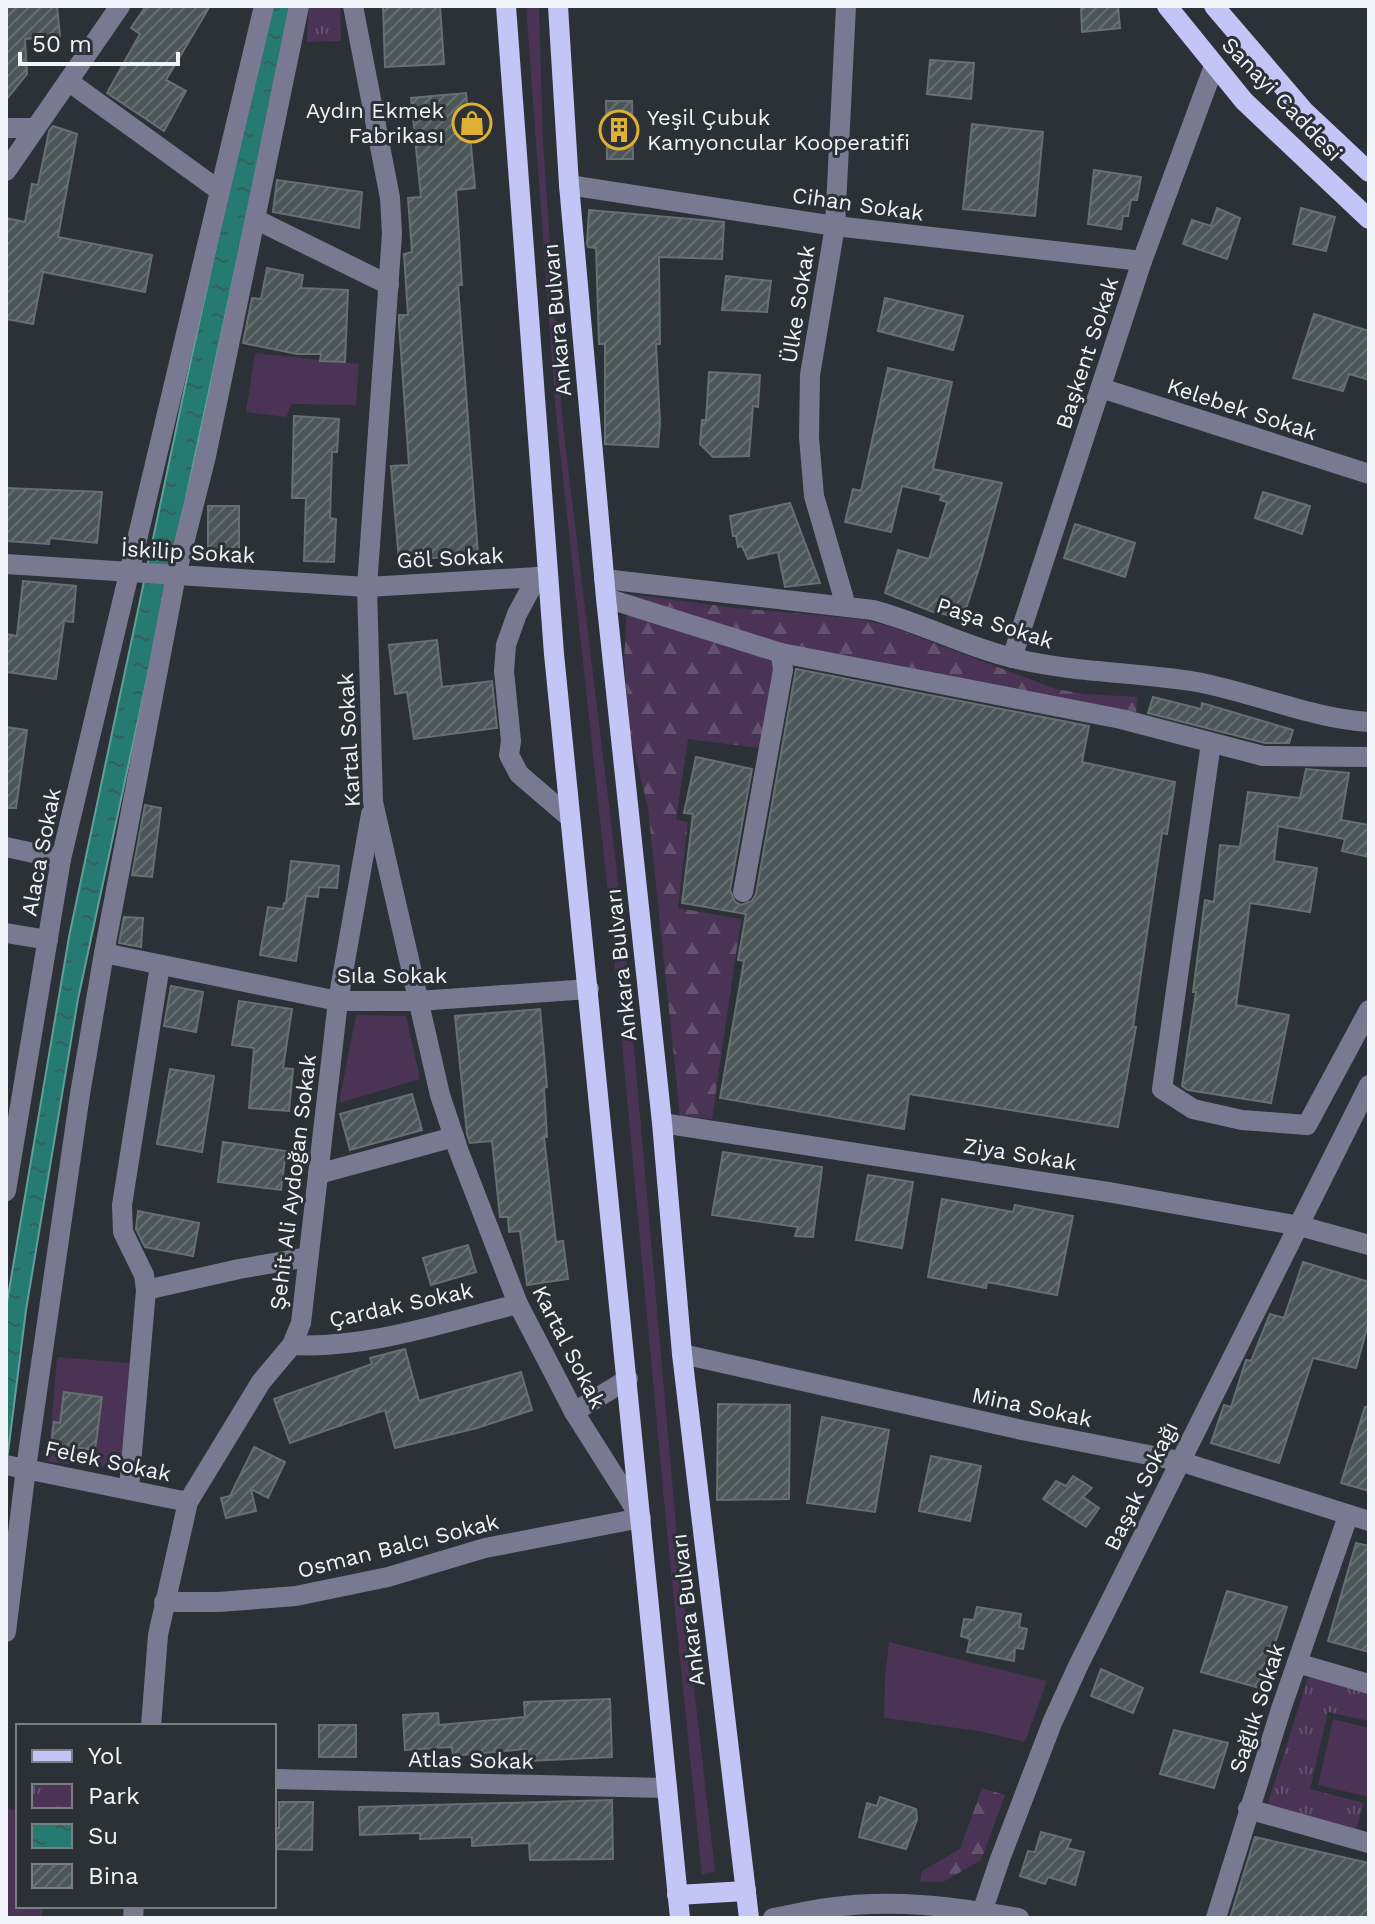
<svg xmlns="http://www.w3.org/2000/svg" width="1375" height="1924" font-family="'Work Sans',sans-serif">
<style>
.grass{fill:#4a3354}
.forest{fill:url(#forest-firs)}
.park{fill:url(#park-tufts)}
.water{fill:url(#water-ripples);stroke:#629f9a;stroke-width:2}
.building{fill:url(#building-hatch);stroke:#667074;stroke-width:2}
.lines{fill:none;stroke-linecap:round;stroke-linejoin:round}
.minor{stroke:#797a92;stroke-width:20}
.major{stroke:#c2c5f6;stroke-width:20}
.labels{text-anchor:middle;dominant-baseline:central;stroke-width:6;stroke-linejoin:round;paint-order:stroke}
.street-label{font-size:22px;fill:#f0f4f8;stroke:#2b3137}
.poi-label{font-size:22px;fill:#f0f4f8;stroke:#2b3137;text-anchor:end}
</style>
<defs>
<pattern id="forest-firs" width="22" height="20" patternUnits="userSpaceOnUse" patternTransform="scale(2)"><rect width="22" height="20" fill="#4a3354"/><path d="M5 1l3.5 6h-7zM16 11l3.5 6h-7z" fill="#64516d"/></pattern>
<pattern id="park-tufts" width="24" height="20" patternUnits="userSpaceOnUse" patternTransform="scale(2)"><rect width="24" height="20" fill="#4a3354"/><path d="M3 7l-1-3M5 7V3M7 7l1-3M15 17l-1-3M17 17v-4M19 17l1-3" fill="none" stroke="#64516d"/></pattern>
<pattern id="water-ripples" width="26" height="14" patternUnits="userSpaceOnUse" patternTransform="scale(2)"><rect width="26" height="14" fill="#257a71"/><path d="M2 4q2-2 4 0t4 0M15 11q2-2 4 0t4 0" fill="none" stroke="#385f5c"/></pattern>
<pattern id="building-hatch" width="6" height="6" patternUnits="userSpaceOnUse" patternTransform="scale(2)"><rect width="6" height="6" fill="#4c5659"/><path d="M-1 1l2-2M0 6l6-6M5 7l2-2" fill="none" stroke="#666f72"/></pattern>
</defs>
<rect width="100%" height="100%" fill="#2b3137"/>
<!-- grass -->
<g class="grass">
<polygon points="526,6 539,6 543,143 563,425 623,922 677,1537 715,1872 702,1875 665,1512 609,902 556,414"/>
<polygon points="255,353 359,364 356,405 292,404 286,417 246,412"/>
<polygon points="356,1015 406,1016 420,1079 339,1103"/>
<polygon points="57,1357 130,1363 121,1468 48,1462"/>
<polygon points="889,1642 1047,1681 1025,1742 979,1731 884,1718 885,1675"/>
<polygon points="1333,1719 1369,1728 1369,1797 1318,1785"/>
<polygon points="6,1809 18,1810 18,1906 43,1906 41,1918 6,1918"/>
</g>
<!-- forest -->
<g class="forest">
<polygon points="628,594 736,608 860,619 892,627 1056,689 1085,694 1138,697 1136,712 783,652 765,749 688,739 676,820 688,822 678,908 741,919 712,1119 680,1116 648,808 630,735 624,660"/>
<polygon points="982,1788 1005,1795 981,1860 943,1882 920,1882 922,1871 960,1849"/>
</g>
<!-- park -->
<g class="park">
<polygon points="309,6 340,6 341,41 307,42"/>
<polygon points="1309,1675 1369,1693 1369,1721 1328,1712 1310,1789 1364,1803 1356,1829 1267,1806"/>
</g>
<!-- water -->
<polygon class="water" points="269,6 292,6 78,999 26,1310 6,1468 6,1308 69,937 185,387"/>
<!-- building -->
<g class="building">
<polygon points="6,6 57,6 60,36 25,39 27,74 6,100"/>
<polygon points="146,6 210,6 166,80 186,91 164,131 107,93 140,34 131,28"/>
<polygon points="383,6 440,6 444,64 385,67"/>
<polygon points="1081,6 1118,6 1120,28 1082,32"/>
<polygon points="930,60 974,63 971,99 927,94"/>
<polygon points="466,93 475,188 456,190 462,285 458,285 478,554 399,561 391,466 409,465 399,324 399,315 408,315 404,254 412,252 408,198 421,197 411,98"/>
<polygon points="606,101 632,101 633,159 607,159"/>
<polygon points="972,124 1043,132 1035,216 963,209"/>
<polygon points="53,126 77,134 58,237 152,255 145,292 43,272 33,324 6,319 6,218 25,222 32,184 38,185 49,131"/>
<polygon points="1094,170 1141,177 1137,200 1131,200 1128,216 1123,216 1121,229 1088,224"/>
<polygon points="277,180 362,192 359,228 273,212"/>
<polygon points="1217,208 1240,218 1227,259 1183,244 1192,220 1211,226"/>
<polygon points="1301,208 1335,217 1326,251 1293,244"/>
<polygon points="589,210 724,222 722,259 659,257 660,344 656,344 660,423 658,447 605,444 605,344 599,344 596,248 588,247 587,243"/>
<polygon points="267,268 303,275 301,288 348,290 345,362 320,361 321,354 297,354 243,343 252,298 261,299"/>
<polygon points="726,276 771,281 767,312 722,310"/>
<polygon points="885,298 963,316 953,350 878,331"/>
<polygon points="1314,314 1369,331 1369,380 1349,374 1343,391 1293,378"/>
<polygon points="888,368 952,382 933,469 1002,483 981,562 963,618 933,612 885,593 898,550 929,559 947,502 940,500 942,495 902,486 891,532 845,522 853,489 861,491"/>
<polygon points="709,372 760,375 758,407 753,406 749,456 713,457 700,444 702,420 706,420"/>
<polygon points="294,416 339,419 337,452 332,452 330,518 336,519 334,562 304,561 306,498 292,498"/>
<polygon points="6,488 102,492 97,543 50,538 49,544 6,541"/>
<polygon points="1263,492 1310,506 1302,534 1255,518"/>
<polygon points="790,503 820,583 785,587 778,552 748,559 742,546 738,547 736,536 733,536 730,516"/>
<rect x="208" y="506" width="31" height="47"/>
<polygon points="1075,524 1135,543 1125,577 1064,558"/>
<polygon points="23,581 76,586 73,622 64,621 56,679 6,672 6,634 17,636"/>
<polygon points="437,640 442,687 492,681 497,728 414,739 407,692 395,694 389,645"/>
<polygon points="796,669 1089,726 1082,762 1175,782 1167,834 1162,833 1133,1027 1136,1027 1118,1127 909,1094 904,1129 720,1098 744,961 738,960 746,914 682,903 693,814 684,813 696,757 752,769 730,890 735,902 741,905 752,901 756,894"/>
<polygon points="1153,697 1201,709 1202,703 1293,730 1289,743 1265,743 1148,713"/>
<polygon points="6,727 27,730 16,808 6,808"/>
<polygon points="1306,769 1349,773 1341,820 1369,825 1369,857 1342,851 1345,839 1278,826 1274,861 1317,868 1310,912 1250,903 1236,1005 1289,1015 1271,1103 1188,1090 1182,1086 1196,992 1193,992 1205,900 1214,902 1220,845 1240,847 1248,792 1300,798"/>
<polygon points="145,805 161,808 152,877 132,875"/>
<polygon points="291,861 339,866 337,888 319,887 318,897 306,896 296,961 260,955 268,907 283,909 284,903 286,903"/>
<polygon points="124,917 143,918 141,947 119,943"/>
<polygon points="171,986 203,992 196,1032 164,1026"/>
<polygon points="239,1001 292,1009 283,1068 293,1069 289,1111 249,1108 254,1048 232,1045"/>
<polygon points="540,1009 547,1087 544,1088 547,1137 544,1137 556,1242 563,1241 568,1279 527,1285 520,1231 509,1232 508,1217 500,1217 492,1141 470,1143 467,1134 455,1016"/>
<polygon points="170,1069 214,1076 202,1152 157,1144"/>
<polygon points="412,1094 422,1130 350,1150 340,1114"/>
<polygon points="223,1142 286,1151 281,1190 218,1182"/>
<polygon points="723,1152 822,1167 813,1237 795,1236 798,1227 712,1215"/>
<polygon points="868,1175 913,1182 902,1248 856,1240"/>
<polygon points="942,1199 1013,1212 1015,1205 1073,1216 1057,1295 987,1282 986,1288 928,1277"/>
<polygon points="138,1211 199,1223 193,1256 145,1247 136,1229"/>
<polygon points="468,1245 476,1272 431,1285 423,1258"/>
<polygon points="1303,1262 1369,1282 1369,1321 1356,1368 1313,1358 1279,1463 1211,1443 1224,1405 1231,1407 1246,1360 1251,1361 1270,1314 1284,1318"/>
<polygon points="405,1349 419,1401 521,1372 532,1410 477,1428 395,1448 385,1410 290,1443 274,1399 372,1364 370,1358"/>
<polygon points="64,1392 102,1397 95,1450 51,1444 54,1422 60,1423"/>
<polygon points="718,1404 790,1405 789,1499 717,1500"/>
<polygon points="1365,1407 1369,1407 1369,1491 1341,1483"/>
<polygon points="822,1417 889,1430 875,1512 807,1503"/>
<polygon points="254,1447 285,1462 268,1498 251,1489 256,1511 226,1518 221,1498 230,1496"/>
<polygon points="931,1456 981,1466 970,1521 919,1511"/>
<polygon points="1073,1476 1092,1488 1083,1497 1099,1508 1086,1527 1043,1499 1056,1481 1066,1486"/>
<polygon points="1356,1543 1369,1546 1369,1652 1328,1641"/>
<polygon points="1227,1591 1287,1607 1260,1688 1201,1672"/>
<polygon points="977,1607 1021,1614 1019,1627 1027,1629 1023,1649 1015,1648 1014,1661 967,1652 970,1639 961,1636 964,1619 974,1620"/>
<polygon points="1101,1669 1143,1688 1133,1713 1091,1696"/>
<polygon points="610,1699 612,1757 527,1761 526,1749 453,1756 452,1747 405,1750 403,1715 438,1713 439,1725 525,1717 524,1702"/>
<rect x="319" y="1725" width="37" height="32"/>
<polygon points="1174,1730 1228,1743 1214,1788 1160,1774"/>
<polygon points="880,1797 916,1809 917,1819 906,1849 859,1837 867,1803 877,1806"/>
<polygon points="612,1800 613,1859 530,1860 529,1843 472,1846 472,1837 420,1839 420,1833 360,1835 359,1807"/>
<polygon points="279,1802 313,1802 312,1850 274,1849 274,1828 279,1828"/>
<polygon points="1041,1832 1071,1840 1067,1848 1084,1852 1075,1885 1048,1877 1045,1884 1020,1876 1028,1851 1035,1852"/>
<polygon points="1255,1837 1369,1863 1369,1918 1230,1918"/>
</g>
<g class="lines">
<!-- minor -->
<g class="minor">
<polyline points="846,6 835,226 810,375 809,437 814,496 846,606"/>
<polyline points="68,81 220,191"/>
<polyline points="6,128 35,128"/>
<polyline points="6,171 120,6"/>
<polyline points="569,185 835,226 1142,261"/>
<polyline points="255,219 389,285"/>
<polyline points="1101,388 1369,474"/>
<polyline points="6,564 367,587 537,577"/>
<polyline points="537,577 517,614 506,645 504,671 511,741 509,755 519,774 569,817"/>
<path d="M604 579 873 610C922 623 968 648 1017 659 1077 673 1137 672 1197 682 1255 693 1310 718 1369 722"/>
<polyline points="606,598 781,653 1121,719 1263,756 1369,757"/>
<polyline points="1012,658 1142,261 1214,66"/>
<polyline points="1211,743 1162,1089 1193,1109 1242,1120 1307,1125 1369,1010"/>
<polyline points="6,847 61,859"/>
<polyline points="743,892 783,670 781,653"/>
<polyline points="6,933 48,940"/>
<polyline points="104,953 338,1001 418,1001 589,989"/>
<polyline points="662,1123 1108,1192 1300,1226 1369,1245"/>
<polyline points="318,1174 454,1137"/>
<polyline points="6,1191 61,859 264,6"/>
<polyline points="146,1290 239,1269 308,1257"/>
<path d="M292 1345C368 1349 445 1322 518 1304"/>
<polyline points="682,1354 1022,1430 1179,1461 1369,1521"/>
<polyline points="574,1412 628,1379"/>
<polyline points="6,1465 188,1502"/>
<polyline points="129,1488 146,1290 144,1275 123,1232 122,1205 160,965"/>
<polyline points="164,1602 219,1602 296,1596 388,1577 485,1548 641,1518 574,1412 518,1304 459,1152 440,1095 373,802 367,587 392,234 390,198 353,6"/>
<polyline points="6,1632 26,1468 80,1094 104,953 176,575 206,456 299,6"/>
<polyline points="1297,1663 1369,1684"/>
<polyline points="151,1726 158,1635 188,1502 261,1382 292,1345 301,1323 338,1001 371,814"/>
<polyline points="274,1779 666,1788"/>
<polyline points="1248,1809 1369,1843"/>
<polyline points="133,1918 134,1906"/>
<path d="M773 1918C791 1915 809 1910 828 1908 891 1898 957 1907 1019 1918"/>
<polyline points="980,1918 1000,1859 1052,1723 1079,1664 1369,1085"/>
<polyline points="1216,1918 1281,1709 1348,1516"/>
</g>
<!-- major -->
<g class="major">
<polyline points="506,6 554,654 680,1918"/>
<polyline points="558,6 569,185 606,598 662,1123 682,1354 749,1918"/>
<polyline points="1167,6 1244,101 1369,219"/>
<polyline points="1214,6 1304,111 1369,172"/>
<polyline points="677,1895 746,1891"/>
</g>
</g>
<!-- icons -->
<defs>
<symbol id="shop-ring" viewBox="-11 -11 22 22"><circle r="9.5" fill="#2b3137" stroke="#e0b034" stroke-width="1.5"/><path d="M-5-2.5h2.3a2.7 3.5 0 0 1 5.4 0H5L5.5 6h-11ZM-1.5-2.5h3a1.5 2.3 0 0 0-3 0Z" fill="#e0b034"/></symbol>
<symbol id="building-ring" viewBox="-11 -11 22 22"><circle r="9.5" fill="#2b3137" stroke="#e0b034" stroke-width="1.5"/><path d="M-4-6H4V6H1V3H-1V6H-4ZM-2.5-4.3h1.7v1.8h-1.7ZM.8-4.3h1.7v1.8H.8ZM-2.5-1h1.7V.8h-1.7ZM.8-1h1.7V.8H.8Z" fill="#e0b034"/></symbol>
</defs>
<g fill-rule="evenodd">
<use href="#shop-ring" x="450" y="101" width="44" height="44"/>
<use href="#building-ring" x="597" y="108" width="44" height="44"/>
</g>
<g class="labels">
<!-- street labels -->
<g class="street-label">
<text transform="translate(1282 99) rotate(46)">Sanayi Caddesi</text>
<text transform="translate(858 204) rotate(8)">Cihan Sokak</text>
<text transform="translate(798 304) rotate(-81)">Ülke Sokak</text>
<text transform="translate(557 320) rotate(-95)">Ankara Bulvarı</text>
<text transform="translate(1087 353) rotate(-72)">Başkent Sokak</text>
<text transform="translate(1242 409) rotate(18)">Kelebek Sokak</text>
<text transform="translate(188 552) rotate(3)">İskilip Sokak</text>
<text transform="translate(450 558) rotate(-3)">Göl Sokak</text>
<text transform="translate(995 623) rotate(18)">Paşa Sokak</text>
<text transform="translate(349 740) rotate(-93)">Kartal Sokak</text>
<text transform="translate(41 852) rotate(-79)">Alaca Sokak</text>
<text transform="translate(621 965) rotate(-96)">Ankara Bulvarı</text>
<text x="392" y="975">Sıla Sokak</text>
<text transform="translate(1020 1154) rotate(9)">Ziya Sokak</text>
<text transform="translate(293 1182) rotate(-83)">Şehit Ali Aydoğan Sokak</text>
<text transform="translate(401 1305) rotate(-12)">Çardak Sokak</text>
<text transform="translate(569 1347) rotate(63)">Kartal Sokak</text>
<text transform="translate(1032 1407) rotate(12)">Mina Sokak</text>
<text transform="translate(108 1461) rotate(12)">Felek Sokak</text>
<text transform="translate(1141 1486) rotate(-64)">Başak Sokağı</text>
<text transform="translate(398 1546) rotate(-14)">Osman Balcı Sokak</text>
<text transform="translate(688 1610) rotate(-97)">Ankara Bulvarı</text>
<text transform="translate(1257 1708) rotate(-72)">Sağlık Sokak</text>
<text transform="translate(471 1760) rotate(1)">Atlas Sokak</text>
</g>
<!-- poi labels -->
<g class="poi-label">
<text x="444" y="110">Aydın Ekmek<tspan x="444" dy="25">Fabrikası</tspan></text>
<text x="647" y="117" text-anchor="start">Yeşil Çubuk<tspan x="647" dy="25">Kamyoncular Kooperatifi</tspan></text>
</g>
</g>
<!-- border -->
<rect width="1375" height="1924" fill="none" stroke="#f0f4f8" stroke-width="16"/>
<!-- legend -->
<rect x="16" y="1724" width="260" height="184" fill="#2b3137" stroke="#7a7f84" stroke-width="2"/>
<rect x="32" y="1750" width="40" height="12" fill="#c2c5f6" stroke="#7a7f84" stroke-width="2"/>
<text x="88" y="1764" font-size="24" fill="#f0f4f8">Yol</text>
<rect x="32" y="1784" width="40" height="24" fill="url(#park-tufts)" stroke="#7a7f84" stroke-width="2"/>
<text x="88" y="1804" font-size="24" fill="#f0f4f8">Park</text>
<rect x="32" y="1824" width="40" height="24" fill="url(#water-ripples)" stroke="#7a7f84" stroke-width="2"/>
<text x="88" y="1844" font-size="24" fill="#f0f4f8">Su</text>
<rect x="32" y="1864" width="40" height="24" fill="url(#building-hatch)" stroke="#7a7f84" stroke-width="2"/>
<text x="88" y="1884" font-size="24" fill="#f0f4f8">Bina</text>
<!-- scale -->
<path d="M20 52v12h158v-12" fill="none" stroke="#f0f4f8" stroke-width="4"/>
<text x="32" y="52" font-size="24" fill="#f0f4f8" stroke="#2b3137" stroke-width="6" paint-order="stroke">50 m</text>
</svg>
